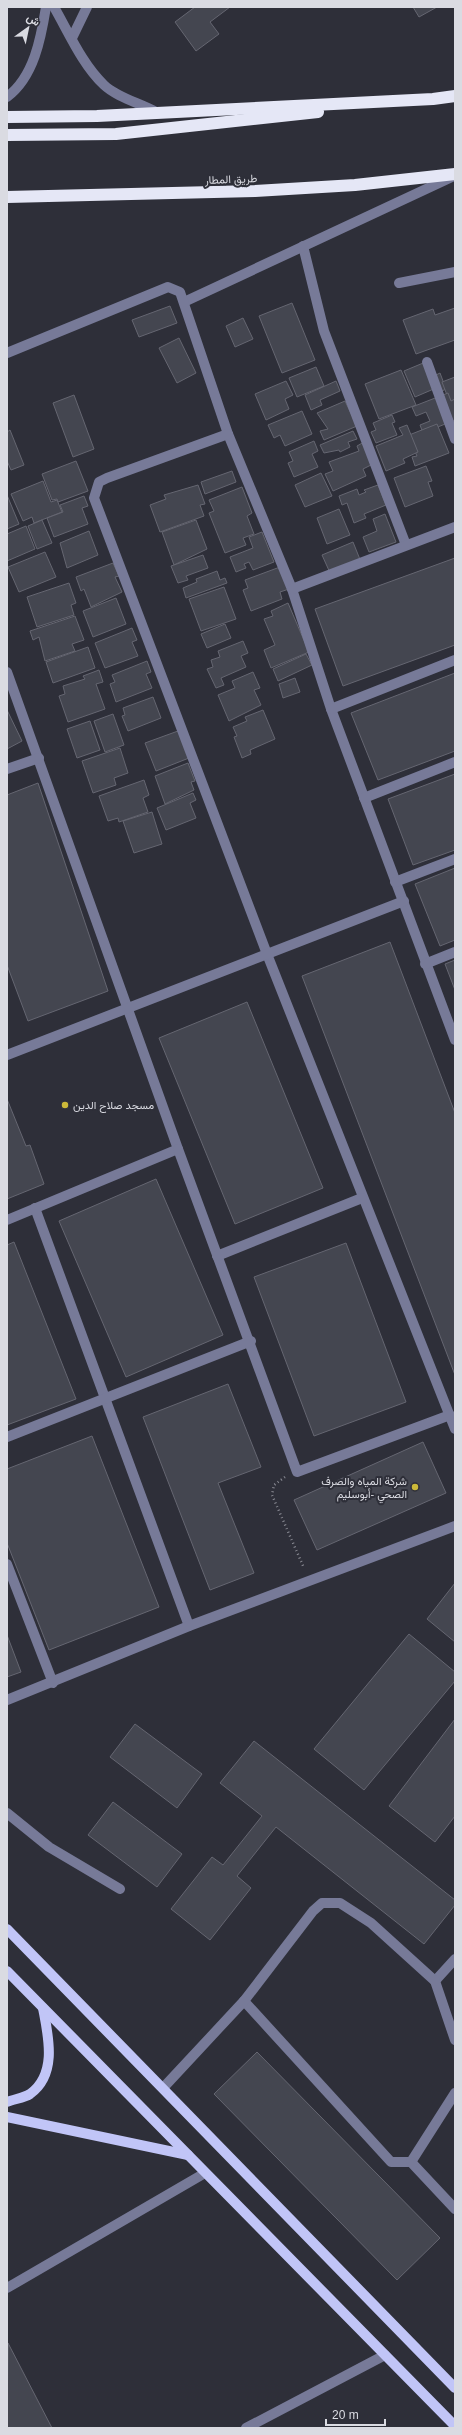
<svg xmlns="http://www.w3.org/2000/svg" width="462" height="2435" font-family="Helvetica,Vazirmatn,sans-serif">
<style>
.building{fill:#444650;stroke:#656671}
.lines{fill:none;stroke-linecap:round;stroke-linejoin:round}
.path{stroke:#888992;stroke-width:2.5;stroke-dasharray:1 3;stroke-linecap:butt}
.minor{stroke:#777a98;stroke-width:10}
.major{stroke:#c1c5f7;stroke-width:10}
.highway{stroke:#e5e7f6;stroke-width:12}
.poi-dot{fill:#ccb939;stroke:#2e2f39;stroke-width:1.5}
.labels{text-anchor:middle;dominant-baseline:central;stroke-width:4;stroke-linejoin:round;paint-order:stroke}
.street-label{font-size:11px;fill:#dadbe2;stroke:#2e2f39}
.poi-label{font-size:11px;fill:#dadbe2;stroke:#2e2f39;text-anchor:start}
</style>
<rect width="100%" height="100%" fill="#2e2f39"/>
<!-- building -->
<g class="building">
<polygon points="195,7 230,7 210,22 219,34 196,51 175,22"/>
<polygon points="413,7 437,7 419,17"/>
<polygon points="292,303 315,360 282,373 259,316"/>
<polygon points="170,306 177,323 139,337 132,320"/>
<polygon points="455,308 455,340 416,354 403,320 433,309 435,315"/>
<polygon points="243,318 253,339 235,347 226,326"/>
<polygon points="179,338 196,373 177,383 159,348"/>
<polygon points="428,361 434,376 440,373 446,389 438,393 436,388 415,397 404,371"/>
<polygon points="316,367 324,386 297,397 289,378"/>
<polygon points="401,370 416,405 379,419 365,384"/>
<polygon points="455,377 455,416 442,382"/>
<polygon points="286,381 293,395 285,399 289,409 266,420 255,394"/>
<polygon points="336,381 340,391 320,400 322,405 311,410 305,395"/>
<polygon points="448,393 451,401 455,399 455,420 423,433 420,425 430,421 426,412 416,416 412,407"/>
<polygon points="74,395 94,449 73,457 53,403"/>
<polygon points="345,401 357,426 324,440 320,431 328,429 317,413"/>
<polygon points="302,411 312,434 285,446 280,435 274,438 268,425"/>
<polygon points="392,415 395,422 392,423 397,435 376,443 371,432 376,430 373,423"/>
<polygon points="437,424 449,453 415,466 412,457 417,456 412,445 408,447 404,437"/>
<polygon points="407,425 418,452 403,459 405,463 386,471 376,446 403,435 399,428"/>
<polygon points="10,430 24,465 11,470 7,461 7,432"/>
<polygon points="353,431 357,439 348,442 350,447 340,452 339,450 324,453 320,445"/>
<polygon points="314,441 318,451 312,454 318,467 294,477 288,463 293,461 289,452"/>
<polygon points="364,442 371,465 363,469 366,476 333,491 325,474 333,471 329,462 359,451 357,446"/>
<polygon points="76,461 88,491 58,502 57,499 52,500 42,474"/>
<polygon points="426,466 432,481 428,482 433,496 405,507 394,478"/>
<polygon points="232,471 236,482 205,494 201,482"/>
<polygon points="321,473 332,496 305,507 295,485"/>
<polygon points="43,481 51,502 57,500 62,512 34,523 32,517 23,521 11,494"/>
<polygon points="198,485 205,504 200,505 204,516 160,532 150,505 166,499 164,495"/>
<polygon points="378,485 386,505 364,514 366,518 354,523 347,503 342,505 339,496 357,489 359,495 366,492 364,490"/>
<polygon points="242,487 252,513 247,516 254,534 243,538 246,545 225,553 209,513 214,511 209,500"/>
<polygon points="7,495 19,524 7,529"/>
<polygon points="84,496 88,506 82,508 88,524 54,537 47,518 63,512 60,505"/>
<polygon points="339,509 350,535 327,544 317,518"/>
<polygon points="385,514 396,542 369,552 363,537 377,531 373,519"/>
<polygon points="42,520 52,543 37,549 28,526"/>
<polygon points="196,520 207,549 174,565 162,532"/>
<polygon points="26,526 35,549 7,561 7,534"/>
<polygon points="89,531 98,555 67,568 60,543"/>
<polygon points="262,532 274,562 253,570 249,562 244,564 246,568 236,572 230,557 253,548 249,537"/>
<polygon points="353,542 361,562 331,575 322,555"/>
<polygon points="45,552 56,577 19,592 8,567"/>
<polygon points="203,555 208,568 186,576 188,580 178,583 171,566"/>
<polygon points="455,558 455,645 343,686 315,609"/>
<polygon points="113,563 119,576 115,577 122,592 91,607 84,589 81,591 76,577"/>
<polygon points="280,567 289,589 280,592 282,599 251,611 243,590 248,588 245,580"/>
<polygon points="217,571 220,580 225,578 227,583 186,598 183,588 197,582 196,579"/>
<polygon points="69,583 76,603 71,605 74,615 37,627 27,597"/>
<polygon points="224,587 236,619 201,631 189,599"/>
<polygon points="116,598 126,624 93,637 83,611"/>
<polygon points="288,603 309,652 271,668 264,650 275,645 264,619 273,616 271,611"/>
<polygon points="75,616 84,640 72,644 75,651 45,661 39,637 33,640 30,631"/>
<polygon points="225,624 231,638 207,648 201,634"/>
<polygon points="132,628 137,640 132,642 138,656 105,668 95,643"/>
<polygon points="243,641 248,653 241,656 246,667 221,678 224,685 216,688 207,669 213,667 211,660 220,657 218,651"/>
<polygon points="88,647 95,668 53,683 46,662"/>
<polygon points="306,654 312,665 278,681 273,669"/>
<polygon points="147,661 151,672 146,674 152,688 116,702 110,684 115,682 112,675"/>
<polygon points="99,670 103,682 96,684 105,709 68,722 59,696 65,694 63,686 85,679 83,676"/>
<polygon points="253,672 260,688 254,690 261,705 229,721 218,695 235,688 232,681"/>
<polygon points="455,673 455,751 378,780 351,713"/>
<polygon points="295,678 300,692 283,698 279,684"/>
<polygon points="153,697 161,718 128,731 122,716 125,715 123,708"/>
<polygon points="7,710 22,741 7,749"/>
<polygon points="263,710 275,739 250,750 251,754 242,758 234,737 237,736 233,727 247,721 245,717"/>
<polygon points="113,714 124,745 105,752 94,721"/>
<polygon points="90,721 100,750 77,758 67,729"/>
<polygon points="178,731 189,758 156,771 145,743"/>
<polygon points="120,748 128,773 114,778 116,785 93,793 82,761"/>
<polygon points="188,763 195,781 191,782 194,790 165,804 155,776"/>
<polygon points="455,774 455,850 413,865 388,799"/>
<polygon points="144,780 149,795 143,798 148,812 119,822 118,818 108,821 99,796"/>
<polygon points="38,783 108,991 28,1021 7,965 7,795"/>
<polygon points="193,793 196,800 190,803 196,818 166,830 157,808"/>
<polygon points="152,812 162,844 134,853 123,821"/>
<polygon points="455,868 455,940 440,946 415,884"/>
<polygon points="390,942 455,1113 455,1375 302,976"/>
<polygon points="455,960 455,990 445,964"/>
<polygon points="247,1002 323,1188 235,1224 159,1038"/>
<polygon points="7,1099 26,1146 30,1145 44,1184 7,1199"/>
<polygon points="156,1179 223,1335 126,1377 59,1221"/>
<polygon points="14,1242 76,1399 7,1425 7,1245"/>
<polygon points="346,1243 406,1402 314,1436 254,1277"/>
<polygon points="228,1384 261,1467 218,1483 254,1573 210,1590 143,1417"/>
<polygon points="92,1436 159,1607 49,1650 7,1543 7,1469"/>
<polygon points="423,1442 446,1493 317,1550 294,1500"/>
<polygon points="455,1583 455,1642 427,1619"/>
<polygon points="409,1634 455,1672 455,1681 364,1790 314,1749"/>
<polygon points="7,1635 21,1672 7,1677"/>
<polygon points="455,1719 455,1816 435,1842 389,1806"/>
<polygon points="135,1724 202,1774 177,1808 110,1757"/>
<polygon points="254,1741 455,1900 455,1905 424,1944 276,1827 237,1876 251,1888 210,1940 171,1909 212,1857 223,1865 262,1816 220,1783"/>
<polygon points="113,1802 182,1854 157,1887 88,1835"/>
<polygon points="257,2052 440,2238 397,2280 214,2094"/>
<polygon points="8,2343 52,2428 7,2428"/>
</g>
<g class="lines">
<!-- path -->
<polyline class="path" points="285,1477 274,1485 272,1495 304,1568"/>
<!-- minor -->
<g class="minor">
<path d="M54 7C69 33 82 64 104 85 118 98 140 103 156 112"/>
<polyline points="72,38 87,7"/>
<path d="M7 97C34 77 41 38 46 7"/>
<polyline points="303,246 324,331 406,545"/>
<polyline points="399,283 455,272"/>
<polyline points="184,302 454,176"/>
<polyline points="7,353 168,287 180,292 228,434 292,589 331,709 455,1040"/>
<polyline points="427,362 455,439"/>
<polyline points="228,434 107,478 99,482 94,498 267,954 455,1429"/>
<polyline points="292,589 455,527"/>
<polyline points="7,672 178,1149 7,1220"/>
<polyline points="331,709 455,660"/>
<polyline points="7,769 39,758"/>
<polyline points="364,798 455,762"/>
<polyline points="395,882 455,859"/>
<polyline points="425,964 455,952"/>
<polyline points="7,1055 404,901"/>
<polyline points="178,1149 297,1472 450,1415"/>
<polyline points="35,1208 189,1626"/>
<polyline points="217,1256 362,1198"/>
<polyline points="7,1437 251,1341"/>
<polyline points="7,1564 53,1683"/>
<polyline points="7,1700 189,1626 455,1526"/>
<polyline points="7,1813 49,1847 120,1889"/>
<polyline points="435,1981 455,1959"/>
<polyline points="244,2001 391,2162 411,2162 455,2093"/>
<polyline points="163,2088 244,2001 313,1911 322,1903 340,1903 371,1923 435,1981 455,2040"/>
<polyline points="411,2162 455,2209"/>
<polyline points="7,2288 205,2173"/>
<polyline points="246,2428 385,2355"/>
</g>
<!-- major -->
<g class="major">
<polyline points="7,1929 455,2388"/>
<polyline points="7,1971 455,2426"/>
<path d="M7 2102C14 2099 24 2098 30 2094 58 2074 48 2035 43 2008"/>
<polyline points="7,2117 188,2155"/>
</g>
<!-- highway -->
<g class="highway">
<polyline points="7,117 97,116 433,99 455,96"/>
<polyline points="7,135 116,134 318,112"/>
<polyline points="7,197 255,191 355,185 455,174"/>
</g>
</g>
<!-- markers -->
<g class="poi-dot">
<circle cx="65" cy="1105" r="4"/>
<circle cx="415" cy="1487" r="4"/>
</g>
<g class="labels">
<!-- street labels -->
<g class="street-label">
<text transform="translate(231 179) rotate(-2)">طريق المطار</text>
</g>
<!-- poi labels -->
<g class="poi-label">
<text x="73" y="1105">مسجد صلاح الدين</text>
<text x="407" y="1481" text-anchor="end">شركة المياه والصرف<tspan x="407" dy="13">الصحي -أبوسليم</tspan></text>
</g>
</g>
<!-- border -->
<rect width="462" height="2435" fill="none" stroke="#dadbe2" stroke-width="16"/>
<!-- north arrow -->
<g transform="translate(28 28) rotate(33)" stroke="#2e2f39" stroke-width="3" paint-order="stroke">
<path d="M0-3L7 15L0 10L-7 15Z" fill="#dadbe2"/>
<text y="-6" font-size="11" font-weight="bold" text-anchor="middle" fill="#dadbe2">ش</text>
</g>
<!-- scale -->
<path d="M326 2419v6h59v-6" fill="none" stroke="#dadbe2" stroke-width="2"/>
<text x="332" y="2419" font-size="12" fill="#dadbe2" stroke="#2e2f39" stroke-width="3" paint-order="stroke">20 m</text>
</svg>
